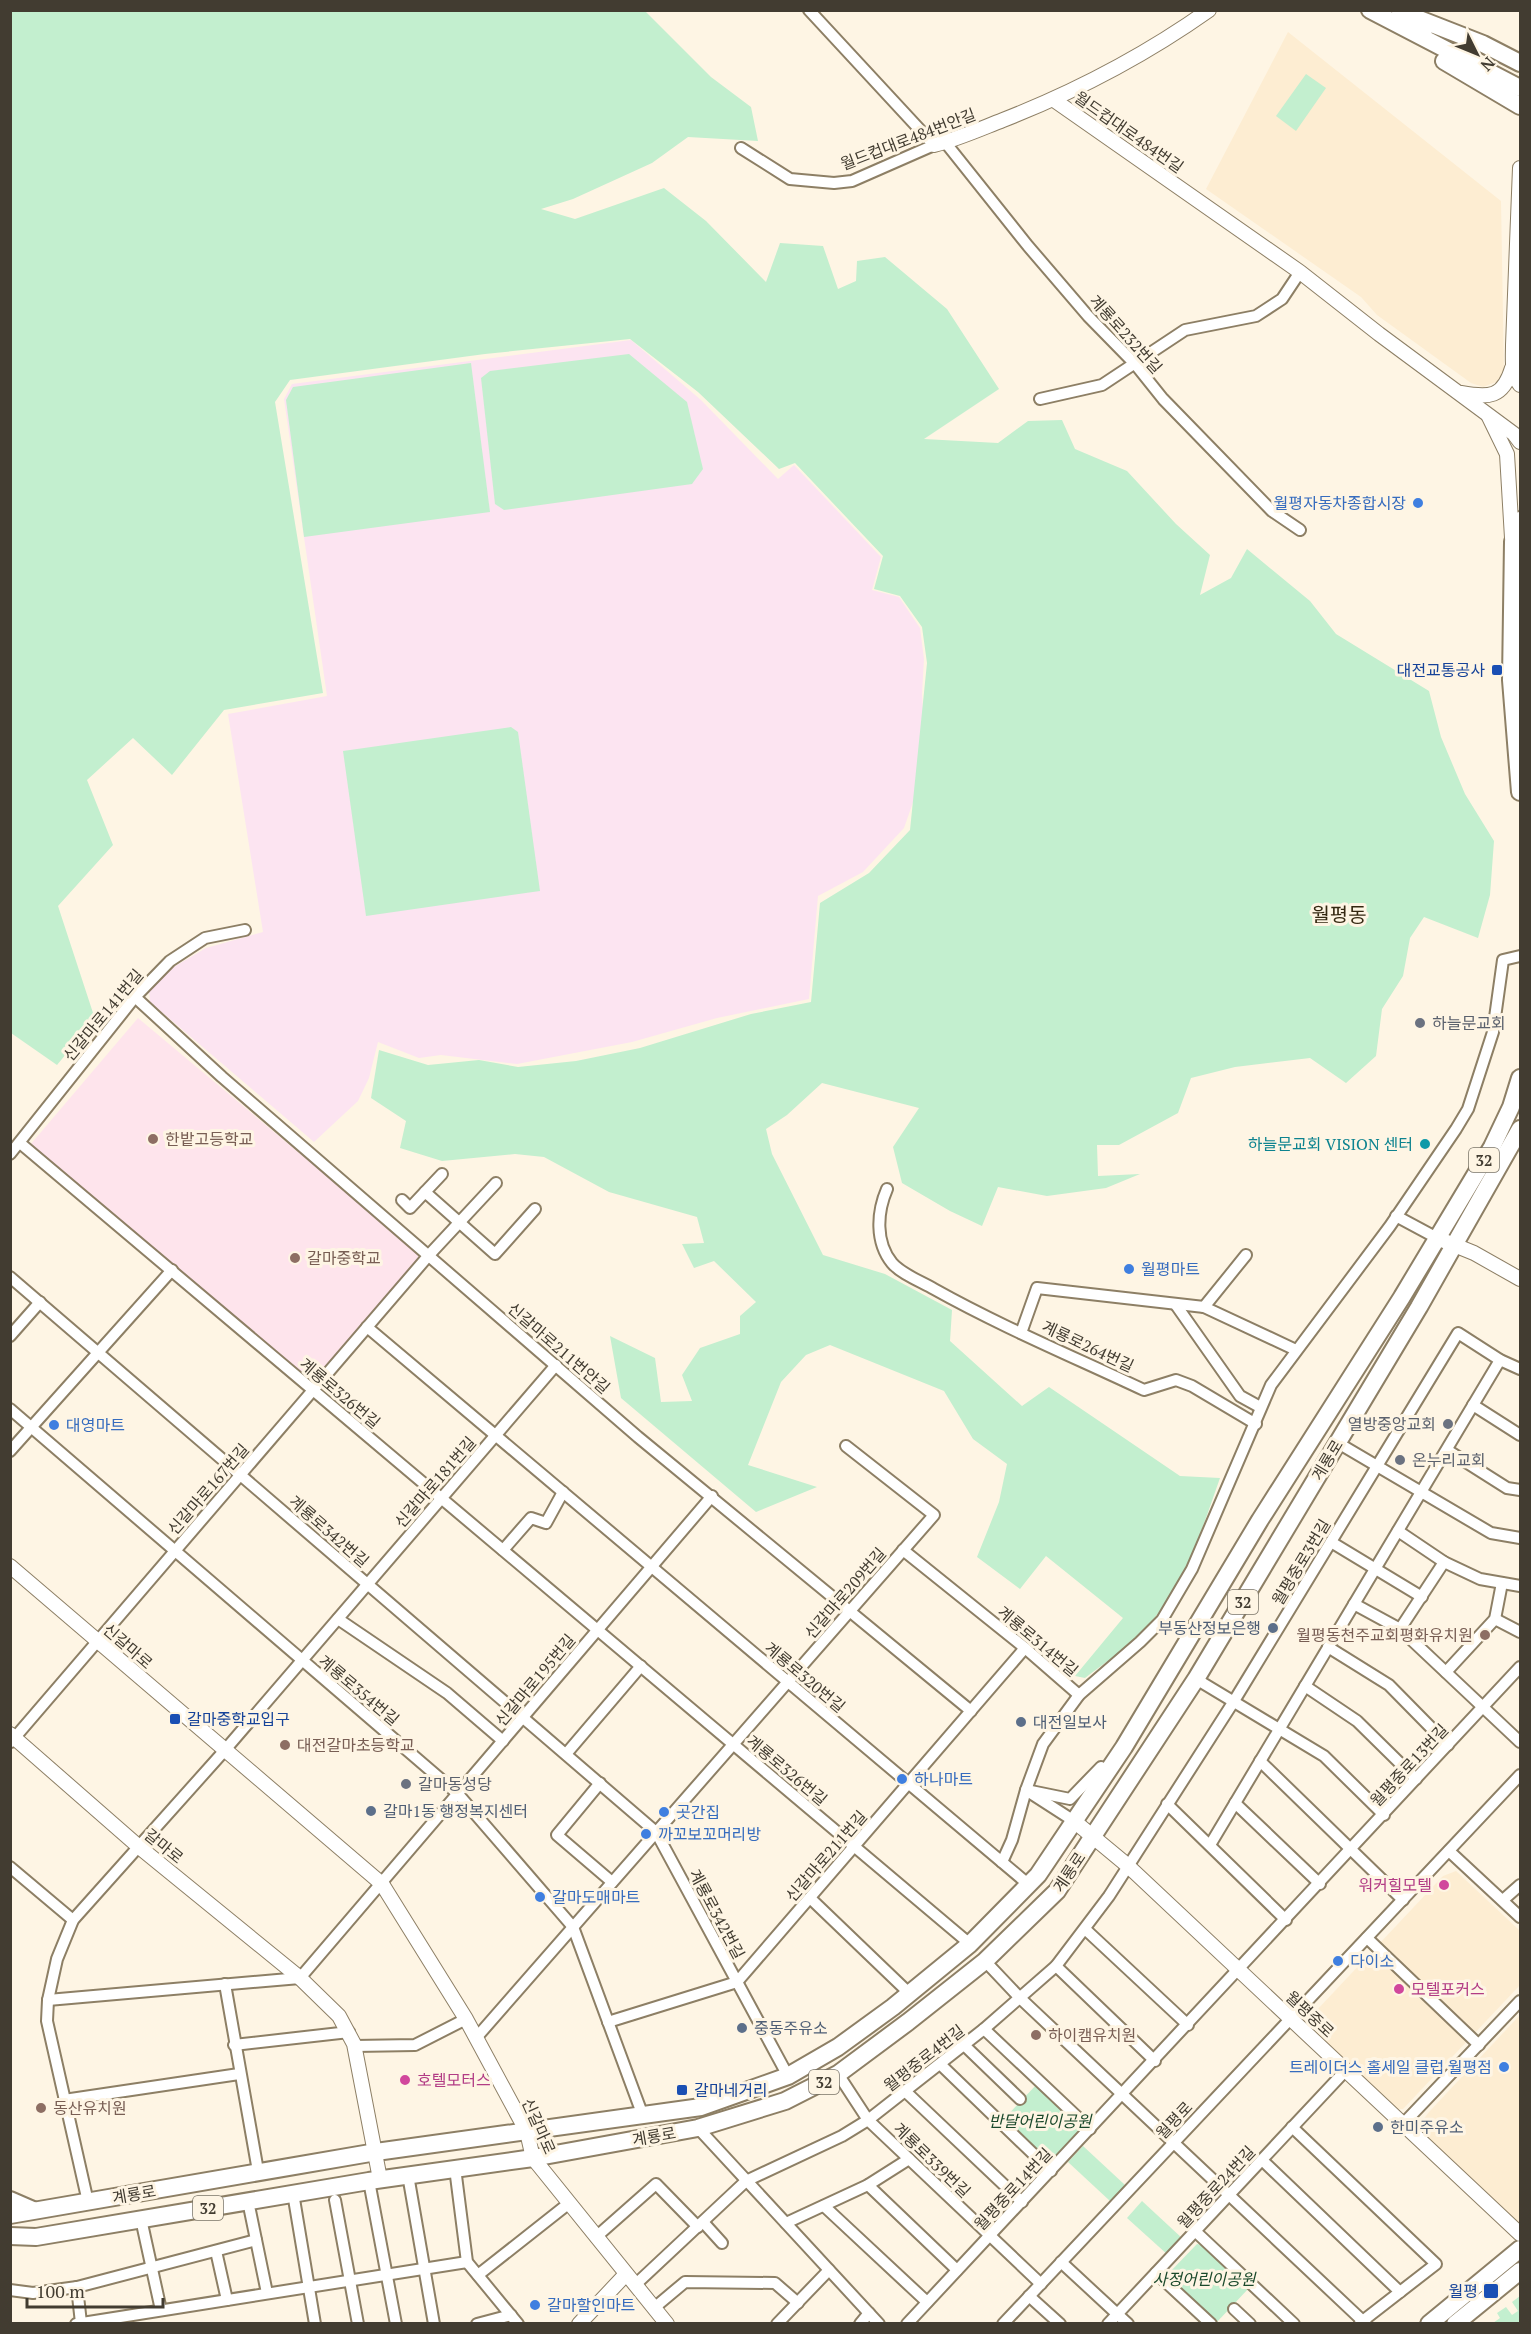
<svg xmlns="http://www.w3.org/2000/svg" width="1531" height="2334" font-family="'PT Serif','Noto Sans KR',serif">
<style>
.built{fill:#fdedd2}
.industrial{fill:#fce4f1}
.education{fill:#fee4ec}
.green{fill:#c3efcf}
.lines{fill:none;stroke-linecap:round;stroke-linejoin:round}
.street-casing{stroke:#8d7f65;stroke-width:14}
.secondary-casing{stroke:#8d7f65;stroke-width:16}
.primary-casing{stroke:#8d7f65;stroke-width:20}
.street{stroke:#fff;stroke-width:10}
.secondary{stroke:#fff;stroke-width:14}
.primary{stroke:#fff;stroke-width:16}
.shop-dot{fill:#3f7fe0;stroke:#fef5e4;stroke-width:2}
.transit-dot{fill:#1a4fb4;stroke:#fef5e4;stroke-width:2}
.worship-dot{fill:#6b7280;stroke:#fef5e4;stroke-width:2}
.education-dot{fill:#8d6e63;stroke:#fef5e4;stroke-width:2}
.culture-dot{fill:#0f9aa8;stroke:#fef5e4;stroke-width:2}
.service-dot{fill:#5c6f8a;stroke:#fef5e4;stroke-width:2}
.hotel-dot{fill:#d1479c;stroke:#fef5e4;stroke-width:2}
.labels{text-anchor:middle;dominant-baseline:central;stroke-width:6;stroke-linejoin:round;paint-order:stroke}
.shield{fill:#fef5e4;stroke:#7a7467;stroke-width:1.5}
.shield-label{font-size:15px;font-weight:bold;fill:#423c31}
.street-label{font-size:16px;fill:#423c31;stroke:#fef5e4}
.shop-label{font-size:16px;fill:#366cbe;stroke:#fef5e4;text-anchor:start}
.transit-label{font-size:16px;fill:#164399;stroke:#fef5e4;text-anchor:end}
.worship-label{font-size:16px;fill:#5b616d;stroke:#fef5e4;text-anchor:start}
.education-label{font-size:16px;fill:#785e54;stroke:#fef5e4;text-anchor:start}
.culture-label{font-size:16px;fill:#0d838f;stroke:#fef5e4;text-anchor:end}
.service-label{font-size:16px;fill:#4e5e75;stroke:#fef5e4;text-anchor:start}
.hotel-label{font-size:16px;fill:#b23c85;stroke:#fef5e4;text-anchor:start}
.park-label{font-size:16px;font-style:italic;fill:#1a492b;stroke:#fef5e4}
.quarter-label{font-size:20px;fill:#332710;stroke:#fef5e4}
</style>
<rect width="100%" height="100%" fill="#fef5e4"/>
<!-- built -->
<g class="built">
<polygon points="1288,32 1501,201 1504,372 1499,381 1483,387 1471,383 1377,315 1361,297 1206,189"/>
<polygon points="1456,1871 1520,1931 1520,1985 1403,2109 1395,2109 1317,2036 1314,2018 1317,2010 1443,1876"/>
<polygon points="1520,2015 1520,2225 1423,2135 1421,2128 1422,2121 1429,2112"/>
</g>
<!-- industrial -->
<polygon class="industrial" points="631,340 701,400 778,479 794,465 881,557 872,590 899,597 920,628 924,659 922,694 926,765 904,828 863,872 818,896 809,999 717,1018 632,1042 517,1064 441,1055 419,1058 378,1042 369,1078 358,1101 314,1142 150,1002 149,989 172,968 206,948 263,932 228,714 327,696 284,399 292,384"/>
<!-- education -->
<polygon class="education" points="138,1018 421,1255 312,1384 30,1145"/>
<!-- green -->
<g class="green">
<path d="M11 11H645L711 77 751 107 758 141 688 137 652 163 573 199 541 209 575 219 664 188 706 221 766 282 780 243 823 246 838 289 856 281 857 261 885 257 947 309 999 389 924 439 998 443 1028 421 1062 420 1075 449 1127 471 1176 524 1210 555 1200 595 1231 578 1247 549 1310 601 1336 634 1429 691 1441 737 1465 794 1494 841 1490 895 1478 938 1424 917 1410 938 1403 976 1382 1009 1376 1056 1346 1083 1310 1058 1235 1067 1191 1078 1178 1113 1119 1145H1097L1098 1176 1140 1174 1106 1188 1047 1196 998 1187 982 1226 950 1211 902 1183 893 1147 919 1108 822 1083 787 1115 766 1129 772 1154 823 1255 885 1274 952 1310 950 1341 1022 1406 1049 1387 1180 1476 1220 1478C1201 1532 1182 1593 1140 1634 1124 1650 1103 1664 1085 1678L1075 1676 1123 1618 1046 1556 1020 1589 977 1557 999 1502 1007 1464 973 1439 944 1391 830 1345 806 1355 781 1382 748 1465 817 1487 756 1512 621 1398 610 1336 655 1358 661 1402 692 1401 682 1375 700 1348 740 1334V1316L756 1302 714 1261 694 1268 682 1244 704 1243 697 1217 609 1192 544 1157 515 1154 442 1161 400 1148 406 1121 371 1098 379 1050 428 1065 479 1060 518 1067 576 1061 640 1048 751 1014 811 1002 820 903 869 873 910 830 927 663 922 627 900 596 874 589 883 556 795 463 779 469 698 392 630 339 485 354 290 380 275 402 323 693 224 710 172 775 133 738 87 780 113 845 58 906 95 1019 57 1065 11 1033Z"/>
<polygon points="1306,74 1326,88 1296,131 1276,116"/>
<polygon points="629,354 687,402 703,469 692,484 504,510 495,504 481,378 490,371"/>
<polygon points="471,363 490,512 304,537 286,400 293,387"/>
<polygon points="511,727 518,732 540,891 366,916 343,751"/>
<polygon points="1038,2083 1086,2128 1050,2167 1002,2121"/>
<polygon points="1083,2146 1125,2185 1110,2201 1068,2162"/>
<polygon points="1142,2201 1183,2239 1168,2255 1127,2218"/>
<polygon points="1197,2244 1202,2245 1249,2288 1216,2323 1170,2280 1168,2274"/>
<polygon points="1520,2296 1520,2323 1493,2323 1500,2318 1497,2313 1506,2307 1512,2315 1518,2311 1512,2302"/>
</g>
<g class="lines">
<defs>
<g id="street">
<polyline points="945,142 1028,246 1088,316 1135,364 1163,399 1272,511 1300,530"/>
<polyline points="741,148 790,179 834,183 852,181 934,145 809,10"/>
<polyline points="1040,399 1102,385 1185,330 1256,316 1282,299 1300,272"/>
<polyline points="135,997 222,1077 638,1437 971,1711"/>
<polyline points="20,1143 970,1944"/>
<polyline points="10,1154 135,997 170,961 205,938 245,930"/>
<path d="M887 1189C877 1212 875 1242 892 1263 901 1274 922 1282 934 1289 1002 1327 1074 1357 1144 1390L1176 1380 1192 1386 1256 1424"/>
<polyline points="425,1192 442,1174"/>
<polyline points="402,1200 410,1208 425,1192 495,1254 535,1209"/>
<polyline points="1396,1216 1437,1238"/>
<polyline points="10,1277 656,1832 788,2076"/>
<polyline points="1176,1305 1240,1396 1260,1407"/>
<polyline points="1204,1307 1246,1255"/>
<polyline points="367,1327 1028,1884"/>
<polyline points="1021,1333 1037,1288 1204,1307 1296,1350"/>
<polyline points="10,1336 40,1302"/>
<polyline points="1473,1405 1520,1435"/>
<polyline points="10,1409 458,1794 573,1927 643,2116"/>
<polyline points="1338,1443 1491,1533 1520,1538"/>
<polyline points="1447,1450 1507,1488 1520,1490"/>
<polyline points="10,1451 172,1270"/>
<polyline points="1398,1531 1444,1562 1480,1579 1520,1586"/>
<polyline points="1331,1542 1422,1597"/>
<polyline points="503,1550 531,1518 546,1523 563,1492"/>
<polyline points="903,1550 1025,1648 1079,1695"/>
<polyline points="1354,1604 1400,1629 1520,1742"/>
<polyline points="338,1619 447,1693 503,1741"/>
<polyline points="1495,1619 1520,1632"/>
<polyline points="1400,1629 1444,1562"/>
<polyline points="1328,1647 1389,1685 1448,1745"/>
<polyline points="1446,1672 1495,1619 1502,1583"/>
<polyline points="1196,1679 1324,1756 1384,1815"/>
<polyline points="1305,1686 1357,1721 1416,1779"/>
<polyline points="11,1742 429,1255 496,1183"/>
<polyline points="566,1754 641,1666"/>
<polyline points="1260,1761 1403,1900"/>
<polyline points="600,1783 557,1835 612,1882"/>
<polyline points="1026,1790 1070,1799 1101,1767"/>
<polyline points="1029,1792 1074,1821"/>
<polyline points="1235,1803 1320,1884"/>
<polyline points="1167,1804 1286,1920"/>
<polyline points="1210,1845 1500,1360"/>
<polyline points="1449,1851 1520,1917"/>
<polyline points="1002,1862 1012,1840 1026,1790 1043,1744 1079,1695 1140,1642 1162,1620 1192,1569 1271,1385 1390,1226 1456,1129 1468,1109 1493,1032 1503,960 1520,956"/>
<polyline points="10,1867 73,1920"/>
<polyline points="810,1898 909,1993"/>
<polyline points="1503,1900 1520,1885"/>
<polyline points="1085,1929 1188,2025"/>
<polyline points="1367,1938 1479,2045"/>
<polyline points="985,1961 1020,1998 1366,2324"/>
<polyline points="1056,1966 1155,2061"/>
<polyline points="225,1984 258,2171"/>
<polyline points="48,2000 300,1978 712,1496"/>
<polyline points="608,2022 737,1982 1025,1648"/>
<polyline points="984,2029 1090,2129"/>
<polyline points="476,2038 934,1515 846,1446"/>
<polyline points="234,2045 349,2032"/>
<polyline points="964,2045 1020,2099"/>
<polyline points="355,2046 415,2045 466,2019"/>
<polyline points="941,2065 1051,2171"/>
<polyline points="838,2074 868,2120 1041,2284"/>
<polyline points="906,2092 1022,2202"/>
<polyline points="64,2100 239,2074"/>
<polyline points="1403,2124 1520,2001"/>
<polyline points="1292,2127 1436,2264 1360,2323"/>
<polyline points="698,2128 879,2324"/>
<polyline points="1262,2160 1400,2292"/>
<polyline points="455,2168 467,2262 518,2324"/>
<polyline points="408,2175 434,2324"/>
<polyline points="369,2181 396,2324"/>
<polyline points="868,2185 957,2270"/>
<polyline points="293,2193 315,2324"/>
<polyline points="335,2200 358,2324"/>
<polyline points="248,2201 267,2293"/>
<polyline points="88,2202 47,2021 48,2000 57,1959 73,1920 225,1750 556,1365"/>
<polyline points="824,2206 927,2302"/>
<polyline points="141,2219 161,2310"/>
<polyline points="703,2222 722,2243"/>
<polyline points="786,2223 868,2185 909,2159"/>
<polyline points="1195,2231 1294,2324"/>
<polyline points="596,2237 656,2184 698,2227"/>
<polyline points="216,2251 227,2300"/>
<polyline points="1061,2262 1128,2324"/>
<polyline points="1156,2273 1211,2324"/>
<polyline points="478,2275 568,2204"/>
<polyline points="635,2285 746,2181 842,2136 868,2120 984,2029 1056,1966 1109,1896 1234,1701 1458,1333 1500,1360 1520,1369"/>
<polyline points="77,2287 81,2323"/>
<polyline points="10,2290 33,2293 77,2287 256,2240"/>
<polyline points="1029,2296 1060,2324"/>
<polyline points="654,2308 685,2282 775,2283 798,2303"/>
<polyline points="1234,2309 1250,2324"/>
<polyline points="76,2324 467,2262"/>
<polyline points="477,2324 511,2315"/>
<polyline points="777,2324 829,2270"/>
<polyline points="860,2324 869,2313"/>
<polyline points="907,2324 1520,1667"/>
<polyline points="1003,2324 1520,1775"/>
<polyline points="1108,2324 1346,2070"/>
</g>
<g id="secondary">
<polyline points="1054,100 1300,272 1379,334 1514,434 1520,442"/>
<path d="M934 145C958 139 980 129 1003 120 1077 91 1144 56 1209 10"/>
<path d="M1520 168 1513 345C1513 359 1511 374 1520 385"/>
<path d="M1461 393C1489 398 1503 398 1512 368"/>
<polyline points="1489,417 1507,454 1512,538"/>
<polyline points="1437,1238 1474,1253 1520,1279"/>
<polyline points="10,1566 382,1884 466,2019 527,2132 533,2158 667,2324"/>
<polyline points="10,1734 138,1846 300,1978 339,2016 354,2044 380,2179"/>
<polyline points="1074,1821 1127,1865 1520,2234"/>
<polyline points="579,2324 626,2274"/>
</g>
<g id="primary">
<polyline points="1370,10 1520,88"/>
<polyline points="1400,12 1425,28"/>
<polyline points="1414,17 1483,44 1520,63"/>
<polyline points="1444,61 1520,106"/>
<polyline points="1520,520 1513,542 1511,680 1520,792"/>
<polyline points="10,2200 33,2210"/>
<polyline points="10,2215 376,2152 701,2107 788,2076 838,2047 893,2007 970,1944 1038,1875 1124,1747 1260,1520 1402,1297 1492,1147 1511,1107 1520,1078"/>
<polyline points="10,2236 36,2237 369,2181 533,2158 698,2128 785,2101 838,2074 908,2022 985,1961 1057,1891 1196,1679 1419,1307 1520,1129"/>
<polyline points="1429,2324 1520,2249"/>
<polyline points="1455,2324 1520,2271"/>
</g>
</defs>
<!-- street casing -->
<use href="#street" class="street-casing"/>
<!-- secondary casing -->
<use href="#secondary" class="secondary-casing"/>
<!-- primary casing -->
<use href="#primary" class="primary-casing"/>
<!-- street -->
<use href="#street" class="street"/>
<!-- secondary -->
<use href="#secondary" class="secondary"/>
<!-- primary -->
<use href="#primary" class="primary"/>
</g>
<!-- markers -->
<g class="shop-dot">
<circle cx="1418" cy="503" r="6"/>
<circle cx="1129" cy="1269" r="6"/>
<circle cx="54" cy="1425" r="6"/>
<circle cx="902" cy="1779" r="6"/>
<circle cx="664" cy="1812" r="6"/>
<circle cx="646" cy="1834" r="6"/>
<circle cx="540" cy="1897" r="6"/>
<circle cx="1338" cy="1961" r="6"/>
<circle cx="1504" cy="2067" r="6"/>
<circle cx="535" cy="2305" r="6"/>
</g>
<g class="transit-dot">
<rect x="1491" y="664" width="12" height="12" rx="3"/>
<rect x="169" y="1713" width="12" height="12" rx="3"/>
<rect x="676" y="2084" width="12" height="12" rx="3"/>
<rect x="1483" y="2283" width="16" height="16" rx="3"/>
</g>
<g class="worship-dot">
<circle cx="1420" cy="1023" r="6"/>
<circle cx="1448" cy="1424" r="6"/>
<circle cx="1400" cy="1460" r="6"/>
<circle cx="406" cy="1784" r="6"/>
</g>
<g class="education-dot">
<circle cx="153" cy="1139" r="6"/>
<circle cx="295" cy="1258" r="6"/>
<circle cx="1485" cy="1635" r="6"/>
<circle cx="285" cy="1745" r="6"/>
<circle cx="1036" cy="2035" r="6"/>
<circle cx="41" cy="2108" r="6"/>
</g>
<circle class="culture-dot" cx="1425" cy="1144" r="6"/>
<g class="service-dot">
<circle cx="1273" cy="1628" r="6"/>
<circle cx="1021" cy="1722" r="6"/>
<circle cx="371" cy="1811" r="6"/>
<circle cx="742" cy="2028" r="6"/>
<circle cx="1378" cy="2127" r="6"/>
</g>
<g class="hotel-dot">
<circle cx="1444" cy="1885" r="6"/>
<circle cx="1399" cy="1989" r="6"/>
<circle cx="405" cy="2080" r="6"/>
</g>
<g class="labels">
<!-- shield labels -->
<g class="shield">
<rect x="1469" y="1148" width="30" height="24" rx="4.5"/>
<rect x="1228" y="1590" width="30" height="24" rx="4.5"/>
<rect x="809" y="2070" width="30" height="24" rx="4.5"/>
<rect x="193" y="2196" width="30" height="24" rx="4.5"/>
</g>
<g class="shield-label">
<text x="1484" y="1160">32</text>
<text x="1243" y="1602">32</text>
<text x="824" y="2082">32</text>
<text x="208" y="2208">32</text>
</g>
<!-- street labels -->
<g class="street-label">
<text transform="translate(1129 132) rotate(35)">월드컵대로484번길</text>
<text transform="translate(908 139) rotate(-21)">월드컵대로484번안길</text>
<text transform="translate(1126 334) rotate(48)">계룡로232번길</text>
<text transform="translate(103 1015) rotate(-50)">신갈마로141번길</text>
<text transform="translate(1088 1346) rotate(25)">계룡로264번길</text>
<text transform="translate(559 1348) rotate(41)">신갈마로211번안길</text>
<text transform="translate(340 1393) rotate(40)">계룡로326번길</text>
<text transform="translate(1327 1460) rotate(-59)">계룡로</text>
<text transform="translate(435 1482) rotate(-49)">신갈마로181번길</text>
<text transform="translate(208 1489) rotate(-49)">신갈마로167번길</text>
<text transform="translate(329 1531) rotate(41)">계룡로342번길</text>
<text transform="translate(1301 1562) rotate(-59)">월평중로3번길</text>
<text transform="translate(845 1593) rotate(-49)">신갈마로209번길</text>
<text transform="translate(1038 1641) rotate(40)">계룡로314번길</text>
<text transform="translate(128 1646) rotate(41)">신갈마로</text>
<text transform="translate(805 1677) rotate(40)">계룡로320번길</text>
<text transform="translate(535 1680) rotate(-50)">신갈마로195번길</text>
<text transform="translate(359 1690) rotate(40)">계룡로354번길</text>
<text transform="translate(1409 1765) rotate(-47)">월평중로13번길</text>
<text transform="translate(787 1770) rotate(40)">계룡로326번길</text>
<text transform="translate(164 1846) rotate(39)">갈마로</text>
<text transform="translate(826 1856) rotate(-49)">신갈마로211번길</text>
<text transform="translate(1069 1872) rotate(-56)">계룡로</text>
<text transform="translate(717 1914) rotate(62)">계룡로342번길</text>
<text transform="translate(1310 2014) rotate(43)">월평중로</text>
<text transform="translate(924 2058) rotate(-38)">월평중로4번길</text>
<text transform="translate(1174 2120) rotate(-47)">월평로</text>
<text transform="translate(539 2126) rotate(66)">신갈마로</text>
<text transform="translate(654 2136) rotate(-10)">계룡로</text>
<text transform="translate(932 2160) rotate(44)">계룡로339번길</text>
<text transform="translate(1216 2187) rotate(-47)">월평중로24번길</text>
<text transform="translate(1013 2189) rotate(-47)">월평중로14번길</text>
<text transform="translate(134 2194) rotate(-10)">계룡로</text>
</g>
<!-- shop labels -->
<g class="shop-label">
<text x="1406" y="503" text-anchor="end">월평자동차종합시장</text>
<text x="1141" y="1269">월평마트</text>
<text x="66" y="1425">대영마트</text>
<text x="914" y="1779">하나마트</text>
<text x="676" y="1812">곳간집</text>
<text x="658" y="1834">까꼬보꼬머리방</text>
<text x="552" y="1897">갈마도매마트</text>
<text x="1350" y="1961">다이소</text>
<text x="1492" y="2067" text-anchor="end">트레이더스 홀세일 클럽 월평점</text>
<text x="547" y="2305">갈마할인마트</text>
</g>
<!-- transit labels -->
<g class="transit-label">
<text x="1485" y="670">대전교통공사</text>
<text x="187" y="1719" text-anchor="start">갈마중학교입구</text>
<text x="694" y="2090" text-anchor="start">갈마네거리</text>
<text x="1478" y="2291">월평</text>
</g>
<!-- worship labels -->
<g class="worship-label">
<text x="1432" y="1023">하늘문교회</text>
<text x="1436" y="1424" text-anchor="end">열방중앙교회</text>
<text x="1412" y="1460">온누리교회</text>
<text x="418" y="1784">갈마동성당</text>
</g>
<!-- education labels -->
<g class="education-label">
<text x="165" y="1139">한밭고등학교</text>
<text x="307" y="1258">갈마중학교</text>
<text x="1473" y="1635" text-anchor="end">월평동천주교회평화유치원</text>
<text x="297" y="1745">대전갈마초등학교</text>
<text x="1048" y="2035">하이캠유치원</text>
<text x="53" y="2108">동산유치원</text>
</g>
<!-- culture labels -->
<g class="culture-label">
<text x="1413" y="1144">하늘문교회 VISION 센터</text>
</g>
<!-- service labels -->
<g class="service-label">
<text x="1261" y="1628" text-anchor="end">부동산정보은행</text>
<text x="1033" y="1722">대전일보사</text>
<text x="383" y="1811">갈마1동 행정복지센터</text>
<text x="754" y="2028">중동주유소</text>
<text x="1390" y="2127">한미주유소</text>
</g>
<!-- hotel labels -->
<g class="hotel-label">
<text x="1432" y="1885" text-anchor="end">워커힐모텔</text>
<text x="1411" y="1989">모텔포커스</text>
<text x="417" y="2080">호텔모터스</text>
</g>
<!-- park labels -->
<g class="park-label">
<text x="1040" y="2121">반달어린이공원</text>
<text x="1204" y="2279">사정어린이공원</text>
</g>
<!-- quarter labels -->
<g class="quarter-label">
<text x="1339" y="914">월평동</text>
</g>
</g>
<!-- border -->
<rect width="1531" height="2334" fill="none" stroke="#423c31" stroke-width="24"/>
<!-- north arrow -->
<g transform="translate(1477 54) rotate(133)" stroke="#fef5e4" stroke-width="4.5" paint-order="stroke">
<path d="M0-4.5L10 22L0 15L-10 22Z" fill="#423c31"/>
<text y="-9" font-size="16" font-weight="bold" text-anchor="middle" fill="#423c31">N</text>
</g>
<!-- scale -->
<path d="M27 2298v9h136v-9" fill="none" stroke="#423c31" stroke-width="3"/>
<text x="36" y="2298" font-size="18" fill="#423c31" stroke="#fef5e4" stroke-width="4.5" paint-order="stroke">100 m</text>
</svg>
